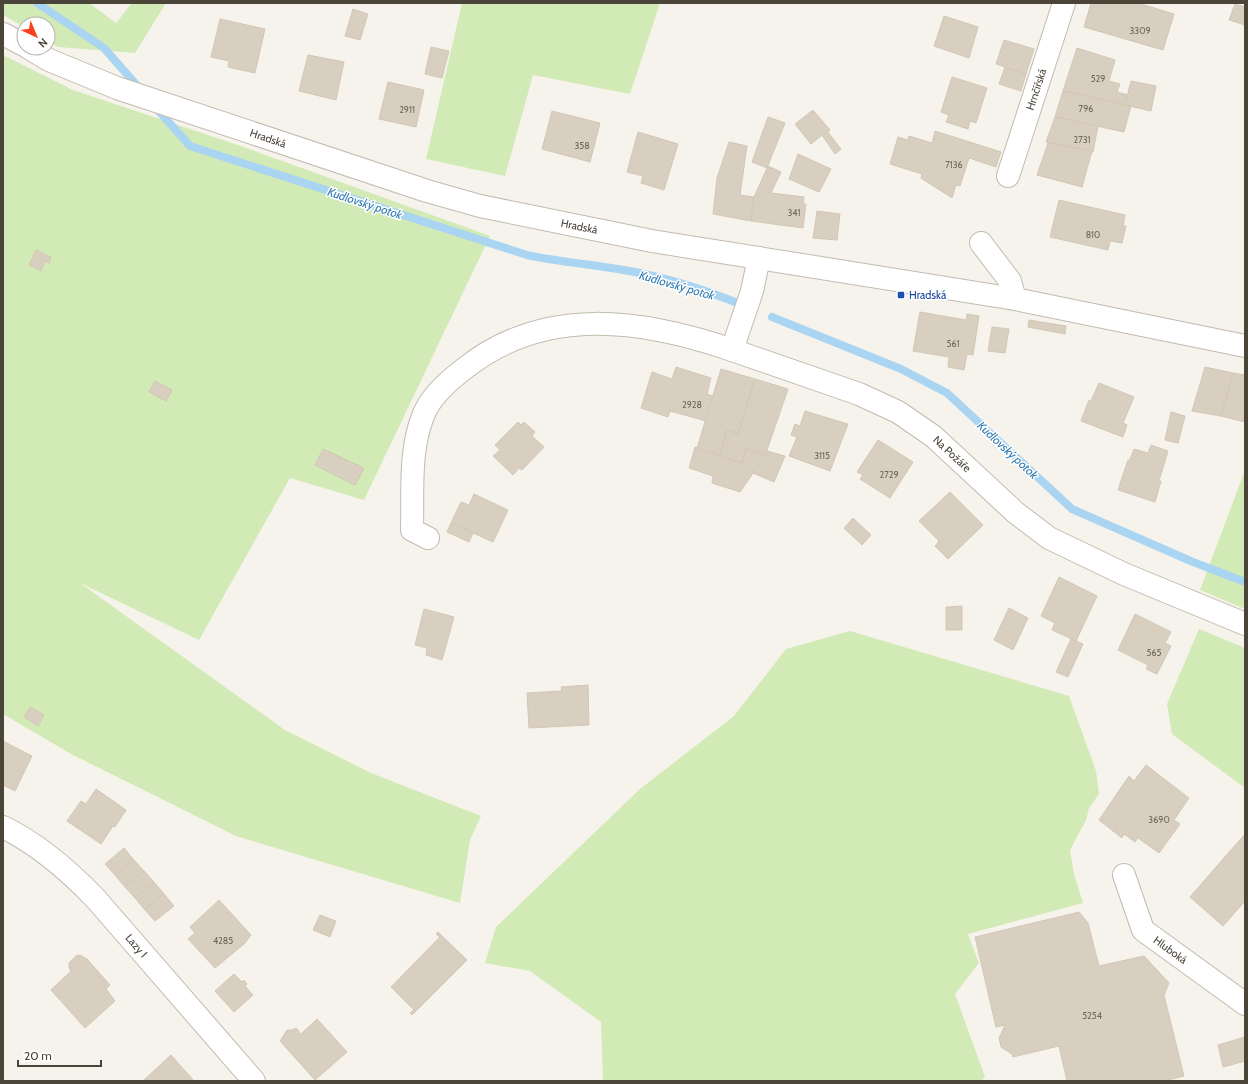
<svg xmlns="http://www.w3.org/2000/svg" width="1248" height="1084" font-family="Cabin,sans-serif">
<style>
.green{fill:#d2eab5}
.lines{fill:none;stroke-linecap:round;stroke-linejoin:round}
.stream{stroke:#a9d4f2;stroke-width:8}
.building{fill:#d8cfc1;stroke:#d3c7b4}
.minor-casing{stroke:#c2bbae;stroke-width:24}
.minor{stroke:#fff;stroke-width:22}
.transit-dot{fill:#1a4fb4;stroke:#fff;stroke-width:1.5}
.labels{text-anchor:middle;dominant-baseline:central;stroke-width:3;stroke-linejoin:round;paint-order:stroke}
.number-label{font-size:9px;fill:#6e675b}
.street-label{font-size:11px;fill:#4b4439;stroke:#fff}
.transit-label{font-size:11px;fill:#164399;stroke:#fff;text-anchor:start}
.water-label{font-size:12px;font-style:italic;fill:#2e7ab2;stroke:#fff}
</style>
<rect width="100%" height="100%" fill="#f6f3ec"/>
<!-- green -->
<g class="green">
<polygon points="3,3 89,3 116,23 132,3 166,3 135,53 58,47 48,41 48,24 24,24 24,27 3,15"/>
<polygon points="462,3 660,3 630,94 533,75 505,176 426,159"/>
<polygon points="3,55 73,90 235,144 490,236 364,500 290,478 199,640 80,583 285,730 371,773 481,816 470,840 460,903 236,836 71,754 3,714"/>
<polygon points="1245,470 1245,609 1200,590"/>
<polygon points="1199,629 1245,648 1245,788 1172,734 1167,704"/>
<polygon points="850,631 1069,696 1096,771 1099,794 1089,808 1086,820 1070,850 1074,874 1083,903 968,934 979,963 955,994 985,1077 981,1081 603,1081 601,1022 530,971 485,963 496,927 640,789 734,716 786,649"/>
</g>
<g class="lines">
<!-- stream -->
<g class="stream">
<polyline points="37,3 104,48 140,89"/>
<path d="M155 107 190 146 527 255C559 262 591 264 624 270 665 277 706 290 745 306"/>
<polyline points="772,317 901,369 947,393 1072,509 1193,562 1245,582"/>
</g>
</g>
<!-- building -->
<g class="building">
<polygon points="1091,3 1138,3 1174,14 1163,50 1084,27"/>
<polygon points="1235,4 1245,7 1245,25 1229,20"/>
<polygon points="353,9 368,14 360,40 345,36"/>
<polygon points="944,16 978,27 969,58 934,46"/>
<polygon points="220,19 265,29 255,73 228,67 229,61 211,57"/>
<polygon points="1004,40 1034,49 1026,74 996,64"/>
<polygon points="431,47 449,51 442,78 425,74"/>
<polygon points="1077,48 1115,60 1109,81 1120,84 1117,92 1128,95 1125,105 1063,91"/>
<polygon points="308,55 344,62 336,100 299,91"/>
<polygon points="1005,67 1026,74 1021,91 999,84"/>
<polygon points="952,77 987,88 976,123 970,121 968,129 946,122 949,115 941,112"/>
<polygon points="1131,81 1156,86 1151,111 1125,105"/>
<polygon points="388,82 424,90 416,127 379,119"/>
<polygon points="1063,91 1131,106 1124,132 1055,117"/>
<polygon points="813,110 830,130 828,132 841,149 835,154 822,135 811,144 795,124"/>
<polygon points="552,111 600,123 590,162 542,149"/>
<polygon points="768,117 785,123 767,168 752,162"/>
<polygon points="1055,117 1098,126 1093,152 1046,142"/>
<polygon points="935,131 1001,152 996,167 969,158 960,186 956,185 952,198 921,178 922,174 890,164 898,137 908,140 909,136 932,143"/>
<polygon points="638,132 678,144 664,190 641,183 643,176 627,172"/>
<polygon points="729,142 747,146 740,195 754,197 751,221 713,214 717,178"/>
<polygon points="1048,143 1092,151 1082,187 1037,175"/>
<polygon points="798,154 831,169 819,192 789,179"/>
<polygon points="768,166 781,172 771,193 804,197 803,204 806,204 803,228 751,221 754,197"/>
<polygon points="1059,200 1125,215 1123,226 1126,226 1122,243 1110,241 1108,250 1050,237"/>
<polygon points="817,211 840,214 837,240 813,238"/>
<polygon points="36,250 51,257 49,263 45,261 41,271 29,265"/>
<polygon points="920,312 966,320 967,314 979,316 973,355 967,354 964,370 948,367 949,357 913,351"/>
<polygon points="1029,320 1066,326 1065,334 1028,327"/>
<polygon points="992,327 1009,329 1005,353 988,351"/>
<polygon points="676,367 711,378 707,394 713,396 706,421 670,411 668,417 641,408 652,372 672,379"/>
<polygon points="1205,367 1233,373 1221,416 1192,411"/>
<polygon points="721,369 755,379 738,434 727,430 720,456 697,448"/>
<polygon points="1233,373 1245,375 1245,422 1221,416"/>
<polygon points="755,379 788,389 765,456 746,449 742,463 720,456 727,430 738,434"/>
<polygon points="155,381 172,390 166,401 149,392"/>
<polygon points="1099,383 1134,397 1123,423 1127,425 1123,437 1081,421 1089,400 1091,401"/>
<polygon points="805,411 848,424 830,471 789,456 797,437 791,435 795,424 800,426"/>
<polygon points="1171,412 1185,416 1178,443 1165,440"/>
<polygon points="518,422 521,425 524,422 535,432 532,436 544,447 522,470 519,468 513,475 493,456 500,450 495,445"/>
<polygon points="878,440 913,462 890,498 860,479 863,475 857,472"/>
<polygon points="1151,445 1168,451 1159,481 1161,481 1155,502 1118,490 1128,460 1130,460 1134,449 1148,453"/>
<polygon points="695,447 742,463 746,449 765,456 740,492 712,483 713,476 689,468"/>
<polygon points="323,449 364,468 355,485 315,465"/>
<polygon points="767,451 785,456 774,482 753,473 764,460"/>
<polygon points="950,492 983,525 948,559 935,546 939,541 919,521"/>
<polygon points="474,494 508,510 493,542 451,523 461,502 469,505"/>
<polygon points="853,518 871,535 862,545 844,528"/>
<polygon points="451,523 473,533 469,542 447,532"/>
<polygon points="1059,577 1097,596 1076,641 1052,630 1055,623 1041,616"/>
<polygon points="962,606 962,630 946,630 946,607"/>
<polygon points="1009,608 1028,618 1013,650 994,640"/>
<polygon points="424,609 454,617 442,660 426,655 427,648 415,645"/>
<polygon points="1135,614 1171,632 1165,643 1171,646 1157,674 1146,669 1148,665 1118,650"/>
<polygon points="1071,639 1083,644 1068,677 1056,672"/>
<polygon points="588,685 589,725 529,728 527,693 562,691 561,687"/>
<polygon points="30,707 44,715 38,726 24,717"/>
<polygon points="3,741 32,756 15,791 3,785"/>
<polygon points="1146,765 1189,798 1174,820 1180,824 1159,853 1138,838 1135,842 1124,834 1122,838 1099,820 1129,776 1134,781"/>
<polygon points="96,789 126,810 115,827 113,826 101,844 67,821 81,801 86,804"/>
<polygon points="1245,834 1245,901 1223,926 1190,897"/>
<polygon points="124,848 133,859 115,875 105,864"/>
<polygon points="133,859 144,871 125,887 115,875"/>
<polygon points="144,871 154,882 135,898 125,887"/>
<polygon points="154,882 164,894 145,910 135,898"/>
<polygon points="164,894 174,906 155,921 145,910"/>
<polygon points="219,900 251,935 244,944 215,968 188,939 195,933 190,927"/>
<polygon points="1079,912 1088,923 1099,966 1144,956 1169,983 1164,995 1184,1076 1164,1081 1067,1081 1059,1046 1013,1057 1012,1054 1001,1047 999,1038 1005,1025 996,1027 975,937"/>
<polygon points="320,915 336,921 330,937 313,930"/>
<polygon points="438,932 467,960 412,1015 410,1013 414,1010 391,987 440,937 436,934"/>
<polygon points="80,955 87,959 110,985 106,989 115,1001 85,1028 51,990 71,971 69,968 69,963 76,956"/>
<polygon points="234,974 242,982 244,980 247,984 245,986 253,995 234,1012 215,991"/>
<polygon points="317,1019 347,1052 315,1080 280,1041 287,1030 293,1030 296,1028 301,1034"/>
<polygon points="1245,1037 1245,1061 1223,1067 1218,1045"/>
<polygon points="171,1055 194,1081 143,1081 158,1067"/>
</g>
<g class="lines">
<defs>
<g id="minor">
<polyline points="3,34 24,45"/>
<path id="s1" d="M29 48 49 60 117 88 427 191 480 206 652 241 1015 299 1245 346"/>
<path id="s2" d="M1008 176 1064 3"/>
<polyline points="981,243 1010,281 1015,299"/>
<path id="s3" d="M759 258 752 291 732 350 859 394 898 412 933 436 1016 513 1049 538 1124 574 1245 624"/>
<path d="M428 538 412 530C413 493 409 451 423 416 430 397 448 381 464 369 544 305 641 319 732 350"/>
<path id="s4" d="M3 827C38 844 68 870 95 898L254 1081"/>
<path id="s5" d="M1124 875 1143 930 1245 1004"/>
</g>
</defs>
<!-- minor casing -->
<use href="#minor" class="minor-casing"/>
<!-- minor -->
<use href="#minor" class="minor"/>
</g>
<!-- markers -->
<rect class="transit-dot" x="897" y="291" width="8" height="8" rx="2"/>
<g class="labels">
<!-- number labels -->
<g class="number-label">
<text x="1140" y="30">3309</text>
<text x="1098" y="78">529</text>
<text x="1086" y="108">796</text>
<text x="407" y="109">2911</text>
<text x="1082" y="139">2731</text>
<text x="582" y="145">358</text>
<text x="954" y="164">7136</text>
<text x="794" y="212">341</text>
<text x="1093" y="234">810</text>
<text x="953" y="343">561</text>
<text x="692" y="404">2928</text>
<text x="822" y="455">3115</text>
<text x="889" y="474">2729</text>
<text x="1154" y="652">565</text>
<text x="1159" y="819">3690</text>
<text x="223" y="940">4285</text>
<text x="1092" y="1015">5254</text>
</g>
<!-- street labels -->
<g class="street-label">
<text stroke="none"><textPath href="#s2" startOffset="91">Hrnčířská</textPath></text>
<text stroke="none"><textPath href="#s1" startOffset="256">Hradská</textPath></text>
<text stroke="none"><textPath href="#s1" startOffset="580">Hradská</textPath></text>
<text stroke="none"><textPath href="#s3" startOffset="342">Na Požáře</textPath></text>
<text stroke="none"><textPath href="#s4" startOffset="180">Lazy I</textPath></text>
<text stroke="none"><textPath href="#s5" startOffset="92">Hluboká</textPath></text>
</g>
<!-- transit labels -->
<g class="transit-label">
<text x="909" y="295">Hradská</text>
</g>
<!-- water labels -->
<g class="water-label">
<text transform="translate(365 203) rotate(18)">Kudlovský potok</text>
<text transform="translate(677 285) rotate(16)">Kudlovský potok</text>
<text transform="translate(1008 450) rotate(43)">Kudlovský potok</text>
</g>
</g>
<!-- border -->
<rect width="1248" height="1084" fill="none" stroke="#4b4439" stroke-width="8"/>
<!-- north arrow -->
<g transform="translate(36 36) rotate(136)"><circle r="19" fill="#ffffff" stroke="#b7b4b0"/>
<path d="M0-3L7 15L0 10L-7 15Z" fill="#fc3f1d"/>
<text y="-6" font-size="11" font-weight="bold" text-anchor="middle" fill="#4b4439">N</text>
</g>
<!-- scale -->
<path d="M18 1060v6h83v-6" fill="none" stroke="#4b4439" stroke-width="2"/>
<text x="24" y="1060" font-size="12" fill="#4b4439" stroke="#ffffff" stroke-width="3" paint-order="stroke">20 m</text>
</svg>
